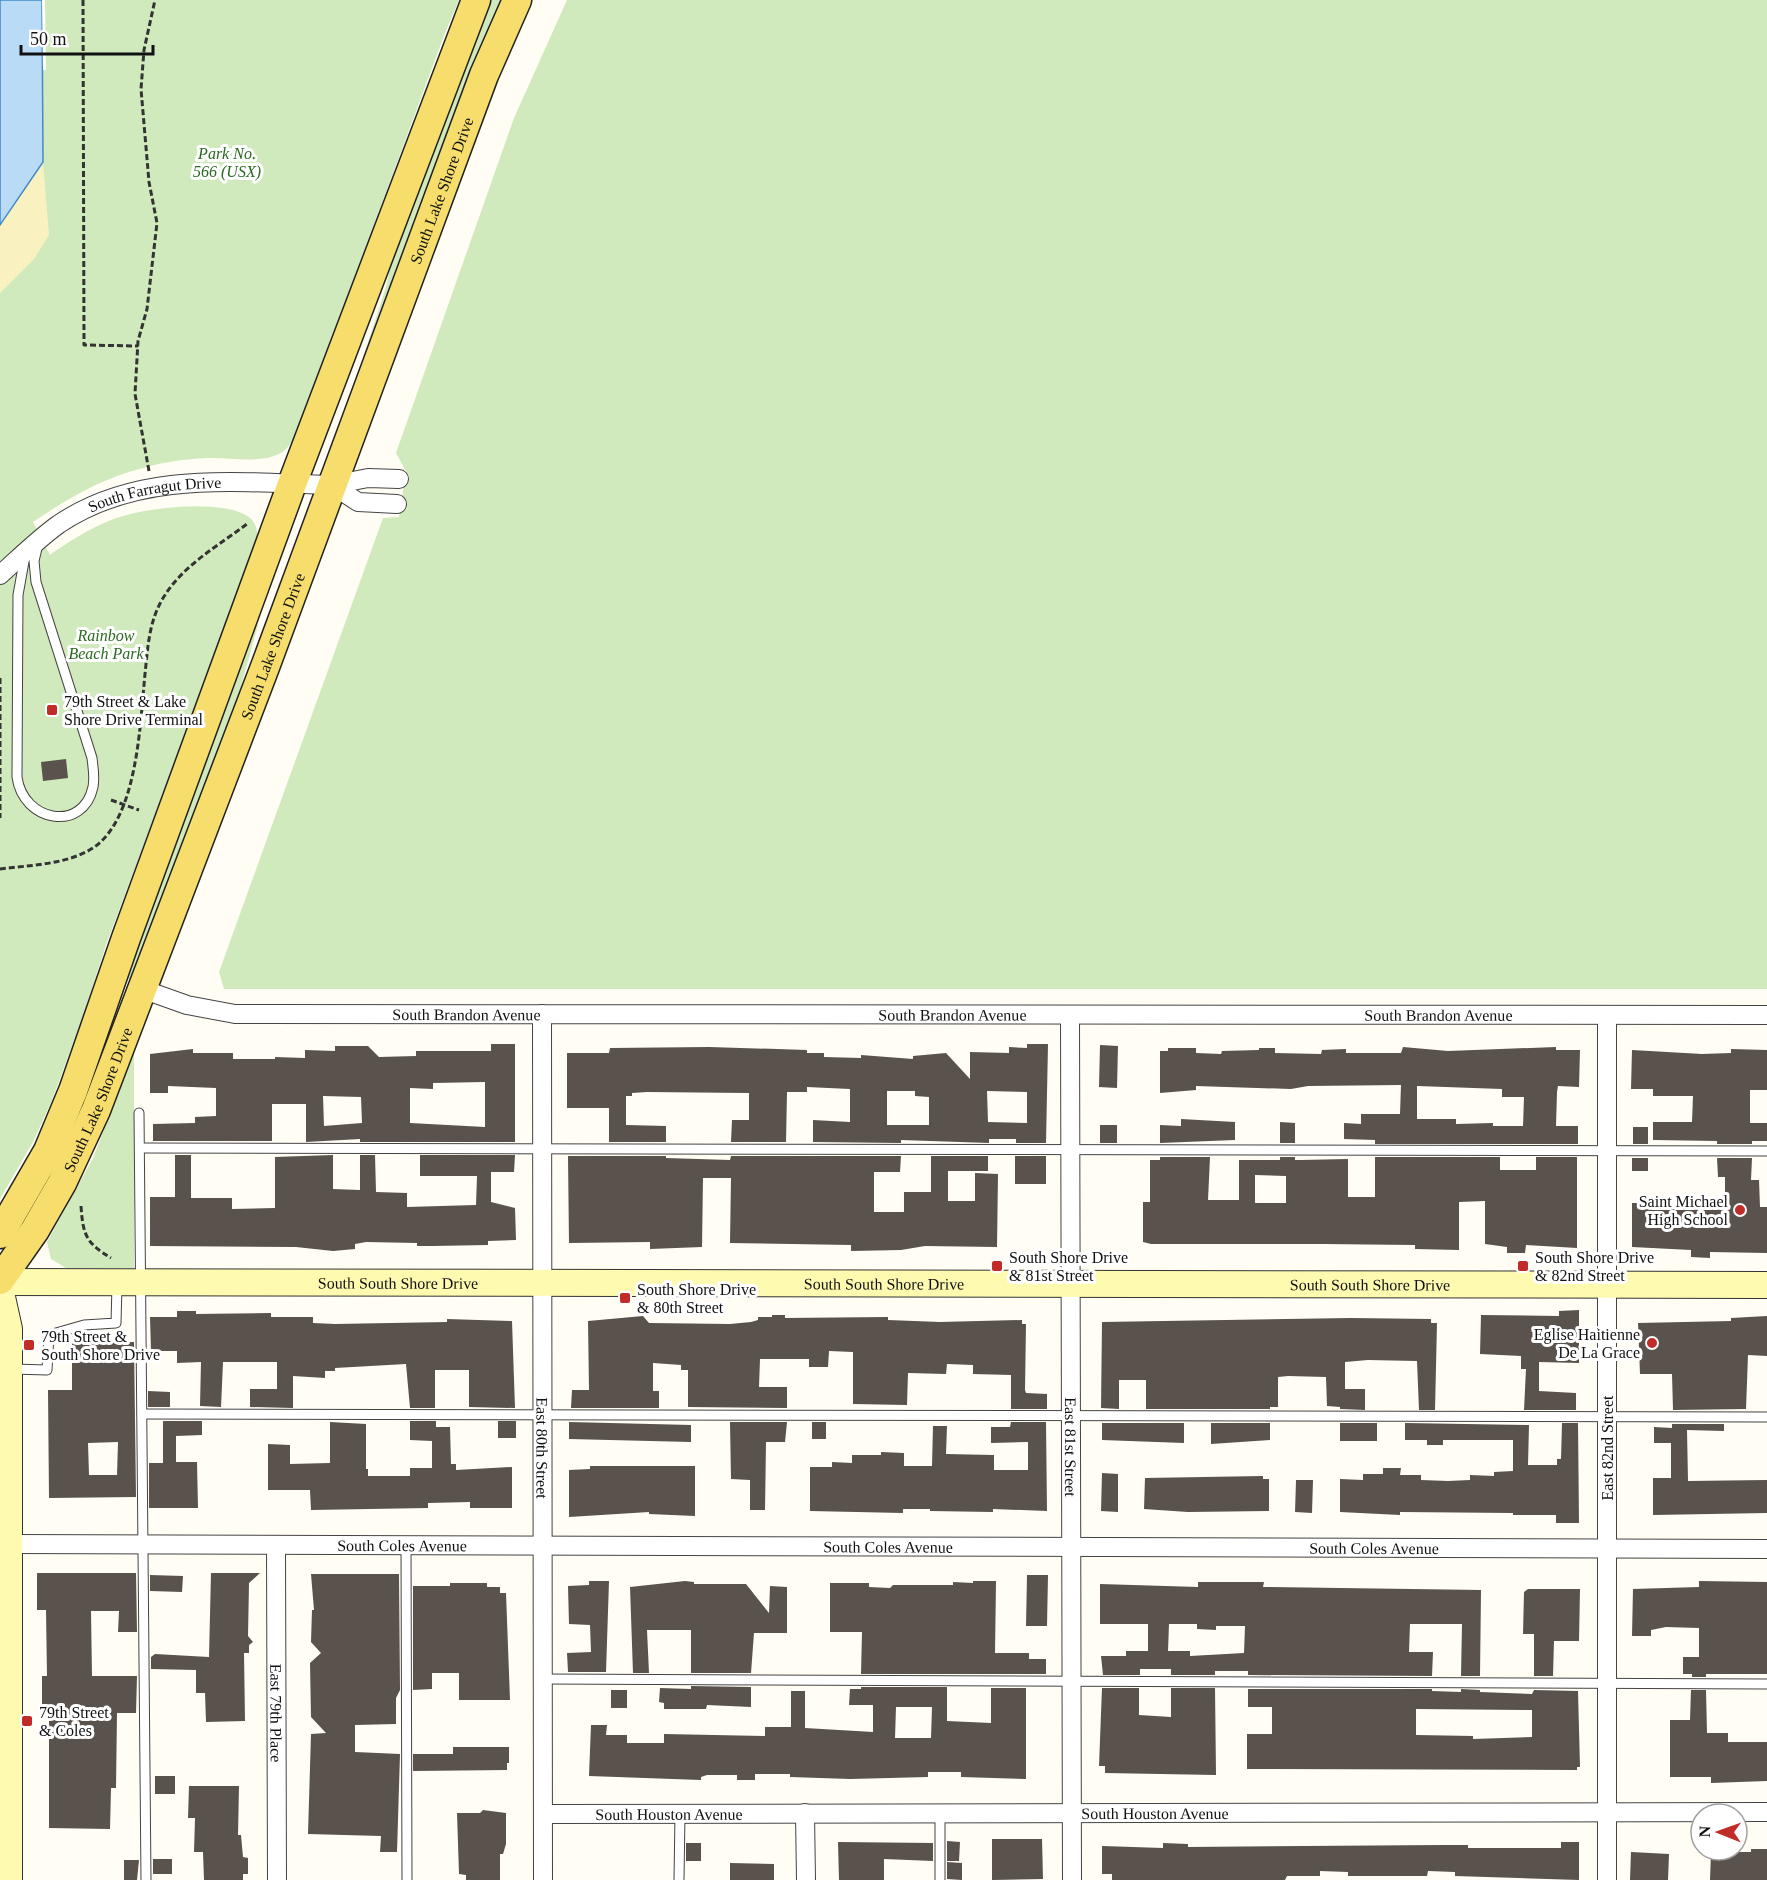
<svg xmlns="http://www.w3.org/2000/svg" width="1767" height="1880" font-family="Georgia,serif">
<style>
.green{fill:#d1eabd}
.sand{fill:#faf1c1}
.water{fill:#b9dbf6;stroke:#408bcd;stroke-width:1.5}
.pier{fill:#fffdf4}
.building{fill:#59524d;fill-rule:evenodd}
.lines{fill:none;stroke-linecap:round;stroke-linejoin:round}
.lane-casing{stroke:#444;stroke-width:11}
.street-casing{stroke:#444;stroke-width:20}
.secondary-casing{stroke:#333;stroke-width:28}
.primary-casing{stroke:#222;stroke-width:31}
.path{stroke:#333;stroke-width:3;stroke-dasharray:6 3;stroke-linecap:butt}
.lane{stroke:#fff;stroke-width:9}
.street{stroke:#fff;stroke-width:18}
.secondary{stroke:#fefab0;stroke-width:26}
.primary{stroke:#f7de6c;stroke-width:28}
.poi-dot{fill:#c12b28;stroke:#fff;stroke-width:2}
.labels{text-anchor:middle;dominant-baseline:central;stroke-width:6;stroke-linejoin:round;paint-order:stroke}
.park-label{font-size:16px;font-style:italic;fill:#2a6920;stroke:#fff}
.street-label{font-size:16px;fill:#111;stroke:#fff}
.poi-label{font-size:16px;fill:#111;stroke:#fff;text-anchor:start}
</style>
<rect width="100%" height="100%" fill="#fffdf4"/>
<!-- green -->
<g class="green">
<path d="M42 0H459L445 33 295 438C290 444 286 451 279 454 258 464 229 457 206 458 185 459 163 462 143 468 102 478 67 499 33 522L50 555C69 541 89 529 111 520 141 508 223 497 250 518 257 524 257 531 258 539L106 945 82 1019 52 1100 33 1142 0 1199V225L43 162Z"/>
<polygon points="487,0 506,0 365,371 359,370 386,287 401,222"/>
<polygon points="567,0 1767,0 1767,989 224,989 219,972 383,518 399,517 406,471 396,453 514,118"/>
<polygon points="252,623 258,625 224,747 135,982 128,979 144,914"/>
<polygon points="134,1051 134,1268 66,1268 51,1259 47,1242 93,1158"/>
</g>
<!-- sand -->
<polygon class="sand" points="43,162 49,235 34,259 0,293 0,225"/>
<!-- water -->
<polygon class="water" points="0,0 42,0 43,162 0,225"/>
<!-- pier -->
<polygon class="pier" points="42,0 45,0 46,70 43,70"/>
<!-- building -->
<g class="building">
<polygon points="66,759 68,778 43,781 41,762"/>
<path d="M491 1044H515V1142H360V1139L306 1142V1104H272V1141H153V1124L195 1123V1117L216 1116V1088L168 1086V1093H150V1054L193 1049V1053H233V1059H275V1057L305 1058V1050L335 1051V1046H368L379 1057 416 1056V1051H491ZM485 1082V1127L410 1123V1088L433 1089V1083ZM323 1096 361 1097 362 1123 324 1126Z"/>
<path d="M1027 1044H1048L1046 1143H1016V1139H989V1143L901 1140V1143L813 1142V1120L850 1122V1089L807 1087V1092H787L786 1142H731L732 1120H749V1093L647 1092 632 1093V1096H626V1125L666 1126V1142H609V1108H567V1053H609L610 1048 709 1047 807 1050V1053H824V1057L861 1058V1055L913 1059V1056L946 1053 970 1079V1052L1009 1053V1047L1027 1048ZM887 1091H915V1096L929 1097V1125H887ZM987 1091 1027 1092V1123L988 1122Z"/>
<polygon points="1100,1045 1118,1046 1117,1088 1099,1087"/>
<path d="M1403 1047 1448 1051 1556 1047V1050H1580L1579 1087 1558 1086 1557 1092 1556 1126H1578V1144H1375V1140L1344 1139V1123L1361 1124V1114H1400L1401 1085 1308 1086 1291 1089 1196 1086V1090L1160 1093V1051H1168V1048H1196V1053L1221 1054 1222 1051 1259 1050V1048H1275V1053L1321 1054 1322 1050 1346 1049V1053H1401ZM1417 1086 1502 1089V1097H1524L1523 1126H1493V1123L1456 1124V1119H1417Z"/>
<polygon points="1731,1049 1767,1050 1767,1090 1750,1090 1750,1123 1767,1123 1767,1141 1752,1141 1752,1144 1717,1144 1717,1141 1653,1140 1653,1122 1692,1122 1693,1096 1653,1096 1653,1089 1631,1089 1632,1050 1702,1054 1731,1053"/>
<polygon points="1181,1119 1235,1122 1235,1140 1160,1143 1160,1125 1181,1126"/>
<polygon points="1280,1122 1295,1123 1295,1143 1280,1143"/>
<rect x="1100" y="1125" width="17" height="18"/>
<rect x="1633" y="1127" width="15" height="17"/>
<polygon points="175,1155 191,1155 191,1198 232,1198 232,1209 275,1208 275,1157 333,1155 333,1189 360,1190 360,1155 375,1155 376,1192 407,1193 407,1207 476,1205 477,1176 420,1176 420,1155 515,1155 514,1172 491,1172 491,1202 515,1208 516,1240 488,1241 488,1245 433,1246 417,1246 417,1243 366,1242 355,1244 355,1249 333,1251 296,1247 150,1246 150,1197 175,1197"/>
<polygon points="568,1156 666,1156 666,1158 730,1160 731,1156 901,1156 900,1172 874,1172 874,1212 904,1212 904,1192 931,1192 931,1156 988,1156 988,1171 948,1171 948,1201 975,1201 975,1173 998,1174 997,1247 925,1246 901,1250 851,1251 851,1245 730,1243 731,1178 703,1178 702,1247 650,1249 650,1242 569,1243"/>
<rect x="1015" y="1156" width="31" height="28"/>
<path d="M1160 1157H1210L1208 1200H1239V1160H1280V1157H1295V1160H1301L1348 1159V1197H1375V1157H1500V1170H1536V1157H1577V1248L1526 1245 1525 1253H1507V1247L1485 1244V1201L1459 1202V1250L1415 1249V1245L1323 1244H1151L1143 1242V1202H1150V1160H1160ZM1255 1175 1286 1176V1203H1255Z"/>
<rect x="1632" y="1158" width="16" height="13"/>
<polygon points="1717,1158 1752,1158 1751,1180 1759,1180 1760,1207 1767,1207 1767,1253 1710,1252 1710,1258 1691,1257 1691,1250 1632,1247 1632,1203 1670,1203 1670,1208 1725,1209 1725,1177 1718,1177"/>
<polygon points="1579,1310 1579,1363 1539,1362 1539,1391 1576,1393 1576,1410 1524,1410 1526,1369 1521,1369 1521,1356 1480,1354 1481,1315 1559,1316 1559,1311"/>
<polygon points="177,1311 196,1311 196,1314 271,1313 271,1317 313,1317 313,1323 335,1324 447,1322 447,1319 512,1321 515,1408 469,1407 469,1370 435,1370 435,1408 410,1408 406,1364 335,1368 335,1371 325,1371 325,1378 293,1376 293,1408 250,1407 250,1389 277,1389 277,1362 223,1362 221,1407 200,1406 201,1362 177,1363 177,1351 151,1351 150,1317 177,1317"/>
<polygon points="772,1315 785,1315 785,1318 888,1317 888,1320 940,1322 1022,1320 1022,1324 1026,1324 1025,1390 1026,1393 1047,1394 1047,1409 1011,1409 1011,1375 973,1374 973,1365 947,1364 946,1374 908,1373 907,1405 853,1404 853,1352 829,1351 828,1367 809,1367 809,1359 760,1359 759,1387 787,1387 787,1408 688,1407 688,1370 681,1370 681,1365 653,1363 653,1391 659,1391 659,1408 571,1408 572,1390 589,1390 588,1321 643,1316 649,1323 730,1324 751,1322 758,1320 758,1317 772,1317"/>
<polygon points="1767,1316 1767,1356 1748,1355 1746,1409 1673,1410 1672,1374 1640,1374 1638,1323 1731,1321 1731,1318"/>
<polygon points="1351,1318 1431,1319 1431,1323 1437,1323 1435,1410 1419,1410 1417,1361 1368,1360 1345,1362 1345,1389 1365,1389 1365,1410 1340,1409 1340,1407 1327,1406 1326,1377 1288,1376 1278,1377 1278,1407 1270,1407 1270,1409 1146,1409 1146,1380 1119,1380 1119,1409 1101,1408 1102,1322"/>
<path d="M72 1335H87V1343L134 1342 136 1497 49 1498 48 1390H72ZM118 1442 117 1475H89L88 1443Z"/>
<polygon points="148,1391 170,1392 170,1407 148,1407"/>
<polygon points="163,1421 202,1421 202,1435 176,1436 176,1462 197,1462 198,1508 149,1508 149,1463 163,1463"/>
<polygon points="410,1421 436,1421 436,1427 450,1427 451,1464 456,1464 456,1470 512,1467 512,1508 470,1508 470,1502 428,1503 428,1508 311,1510 310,1490 268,1490 268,1444 290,1445 290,1464 330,1463 330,1422 366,1424 366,1469 368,1469 368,1476 410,1476 410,1468 432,1468 432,1441 410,1440"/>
<rect x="498" y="1421" width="18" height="17"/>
<polygon points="569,1422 691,1425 691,1442 569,1439"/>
<polygon points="730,1422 787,1422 785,1442 766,1442 765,1510 750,1510 750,1480 731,1479"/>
<rect x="812" y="1422" width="14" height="17"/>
<polygon points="1046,1422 1047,1511 993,1509 993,1512 930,1511 930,1509 903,1509 903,1513 810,1511 810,1467 832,1467 832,1462 852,1463 852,1455 881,1455 881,1452 904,1453 904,1466 932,1466 933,1426 947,1426 946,1454 994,1455 994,1470 1028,1470 1028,1442 991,1443 991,1427 1010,1427 1011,1422"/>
<polygon points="1102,1423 1184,1423 1184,1443 1102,1440"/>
<polygon points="1211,1423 1270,1423 1270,1440 1211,1444"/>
<rect x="1340" y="1423" width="37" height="18"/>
<polygon points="1405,1423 1529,1425 1528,1465 1557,1465 1557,1459 1561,1459 1562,1423 1578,1423 1579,1523 1556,1523 1556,1515 1513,1515 1513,1513 1400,1512 1400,1515 1340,1512 1340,1479 1363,1480 1363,1474 1383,1474 1383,1468 1401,1468 1400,1475 1421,1475 1421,1480 1448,1481 1470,1480 1470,1475 1494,1476 1494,1472 1513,1471 1513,1440 1443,1440 1443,1445 1427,1445 1427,1440 1405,1440"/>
<polygon points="1672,1424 1724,1424 1724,1431 1687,1430 1688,1481 1767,1480 1767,1513 1653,1515 1653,1478 1671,1478 1671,1443 1654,1443 1654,1427 1672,1428"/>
<polygon points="590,1466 695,1466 695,1516 649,1514 649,1512 569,1517 569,1470 590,1469"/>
<polygon points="1102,1473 1118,1474 1118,1512 1101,1511"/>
<polygon points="1263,1476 1263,1479 1269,1479 1269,1511 1188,1512 1144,1509 1145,1478"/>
<polygon points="1296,1480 1313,1480 1312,1513 1295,1512"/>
<polygon points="37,1573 136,1573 137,1632 118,1632 119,1611 91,1611 92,1676 137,1676 136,1713 117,1713 116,1788 111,1788 110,1829 49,1828 49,1713 42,1713 42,1676 47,1676 46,1610 37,1610"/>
<polygon points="211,1573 260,1573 249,1583 248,1636 253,1642 249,1645 249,1653 244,1653 245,1721 206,1722 205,1693 196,1693 196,1670 151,1669 151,1657 155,1654 209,1657"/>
<polygon points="311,1574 399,1574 400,1690 396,1698 396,1724 355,1725 355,1752 400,1754 397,1852 380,1852 381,1836 308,1834 311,1734 326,1733 311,1717 310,1663 321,1653 311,1642 312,1610 314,1610"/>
<polygon points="150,1575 183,1576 182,1592 150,1591"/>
<polygon points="1027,1575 1048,1575 1047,1626 1026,1626"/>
<polygon points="589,1581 609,1581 606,1672 568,1672 567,1653 591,1652 590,1625 569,1624 568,1586 589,1585"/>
<polygon points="685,1581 694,1582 694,1584 746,1584 769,1613 770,1586 787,1587 787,1633 754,1633 751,1673 691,1673 691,1630 647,1630 649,1673 633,1673 630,1587"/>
<polygon points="973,1581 996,1581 995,1653 1029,1653 1029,1659 1046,1659 1046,1674 861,1674 862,1632 830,1632 830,1583 869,1583 869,1587 890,1588 893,1585 953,1585 953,1582 973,1583"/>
<polygon points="1699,1581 1767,1582 1767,1674 1706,1674 1706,1677 1692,1677 1692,1674 1683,1674 1683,1657 1699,1657 1699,1628 1666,1627 1651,1630 1651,1636 1632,1636 1633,1589 1699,1587"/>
<path d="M1198 1582H1264L1263 1587 1481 1590 1480 1676H1461L1462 1624H1410L1409 1652H1433L1432 1676 1248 1675V1671H1215V1675H1171V1669H1140V1675H1103L1101 1656H1126V1651H1148V1624H1100V1584L1198 1587ZM1169 1624H1197V1629L1216 1630V1626H1245L1244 1653 1190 1656V1651H1168Z"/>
<polygon points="450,1583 487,1583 487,1587 500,1587 500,1593 506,1593 510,1700 459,1700 459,1673 432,1673 432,1689 413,1690 413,1586 450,1586"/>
<polygon points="1528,1589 1580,1589 1579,1641 1554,1641 1553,1676 1534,1676 1534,1634 1523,1634 1524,1592"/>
<polygon points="691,1686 751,1687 751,1707 707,1705 706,1709 664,1709 664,1703 659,1702 660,1688 691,1689"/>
<path d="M861 1687H947V1721L991 1723V1688H1026V1779L961 1777V1772H928V1777L850 1779 790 1777V1774H755V1780H737V1775H707L701 1777V1780L589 1776 591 1725H607L606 1735H627V1743H664V1734L765 1736V1727H791V1691H805V1728L873 1732V1705H849L850 1689H861ZM896 1707H932L931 1738H895Z"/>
<polygon points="1102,1688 1139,1688 1139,1715 1171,1717 1171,1688 1215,1688 1216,1775 1105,1773 1105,1766 1099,1766"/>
<path d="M1248 1689H1432V1691L1461 1692V1689L1480 1690V1692L1532 1694 1534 1690 1578 1691 1580 1767H1577V1770L1247 1769V1734H1272V1707H1248ZM1416 1709 1532 1710V1737L1473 1739V1736L1416 1735Z"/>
<rect x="611" y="1690" width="16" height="18"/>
<polygon points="1691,1690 1706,1690 1707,1733 1728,1733 1728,1742 1767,1742 1767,1781 1711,1783 1711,1777 1670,1777 1670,1720 1690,1720"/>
<polygon points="453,1747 509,1747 509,1763 507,1763 507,1770 413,1771 413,1754 453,1754"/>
<rect x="155" y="1776" width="20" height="18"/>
<polygon points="189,1786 239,1786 238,1835 241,1835 243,1857 248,1858 248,1874 243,1874 243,1880 204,1880 203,1852 194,1852 195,1818 188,1818"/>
<polygon points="483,1810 506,1813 506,1844 503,1854 500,1854 500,1880 466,1880 466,1875 459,1874 457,1813 480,1813"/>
<polygon points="992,1839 1042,1839 1043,1879 992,1880"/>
<polygon points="947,1841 960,1842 959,1861 947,1861"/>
<polygon points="838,1842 933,1843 933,1861 884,1859 884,1880 839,1880"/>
<polygon points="1561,1842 1579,1842 1579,1880 1455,1876 1455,1872 1428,1871 1427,1876 1348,1876 1348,1872 1320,1871 1320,1876 1287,1876 1285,1880 1112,1880 1112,1874 1102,1874 1102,1846 1163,1848 1163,1843 1188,1844 1188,1847 1443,1845 1468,1845 1468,1848 1561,1848"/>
<rect x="686" y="1843" width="15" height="18"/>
<polygon points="1751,1849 1767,1849 1767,1880 1710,1880 1711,1852 1751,1852"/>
<polygon points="1631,1852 1669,1854 1668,1880 1630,1880"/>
<rect x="153" y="1859" width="19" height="15"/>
<polygon points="124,1860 139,1860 137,1880 124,1880"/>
<polygon points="947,1862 962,1863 962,1880 947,1879"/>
<polygon points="730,1863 774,1864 774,1880 730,1880"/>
</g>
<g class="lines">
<defs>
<g id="lane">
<path d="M25 556 18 595 17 777C23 822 83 833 93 787 95 777 93 768 92 758L36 582 34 561 38 544"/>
<polyline points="139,1113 146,1880"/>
<polyline points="140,1148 1767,1151"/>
<polyline points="12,1369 47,1370 49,1335 84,1325 116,1323 117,1285"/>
<polyline points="142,1414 1767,1417"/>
<polyline points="406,1545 407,1880"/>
<polyline points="543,1679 1767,1684"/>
<polyline points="940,1813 940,1880"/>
<polyline points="679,1880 680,1814"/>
</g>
<g id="street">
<polyline points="397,504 358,502 332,485 368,478 399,479"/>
<path id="s1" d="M0 575C19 558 38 539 59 524 141 469 240 483 332 485"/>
<path id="s2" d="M142 989 187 1005 235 1014 1767 1015"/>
<path id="s3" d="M542 1014 543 1880"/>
<path id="s4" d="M1070 1015 1072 1880"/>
<polyline points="1607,1015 1607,1880"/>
<path id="s5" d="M9 1544 1767 1549"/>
<path id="s6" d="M276 1545 277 1880"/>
<polyline points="805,1813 806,1880"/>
<path id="s7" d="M543 1814 1767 1812"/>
</g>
<g id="secondary">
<path id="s8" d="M0 1282 1767 1285"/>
<polyline points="0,1288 9,1329 9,1880"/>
</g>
<g id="primary">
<polyline points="0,1234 48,1151 73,1091 126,938 292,484 476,0"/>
<path id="s9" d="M0 1280 35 1230 62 1183 96 1110 265 667 484 75 517 0"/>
</g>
</defs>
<!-- lane casing -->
<use href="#lane" class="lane-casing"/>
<!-- street casing -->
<use href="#street" class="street-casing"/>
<!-- secondary casing -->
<use href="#secondary" class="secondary-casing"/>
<!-- primary casing -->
<use href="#primary" class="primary-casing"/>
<!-- path -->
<g class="path">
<polyline points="83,0 84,345 138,346"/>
<polyline points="149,471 135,394 138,341 147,309 157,223 149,182 141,89 144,50 155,0"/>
<polyline points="0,678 0,818"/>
<polyline points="111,800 139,810"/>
<path d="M0 869C30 865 66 865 93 848 138 818 140 723 145 674 148 646 149 619 165 595 184 565 219 545 247 524"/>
<path d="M81 1206C83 1235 86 1243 111 1258"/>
</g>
<!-- lane -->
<use href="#lane" class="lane"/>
<!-- street -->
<use href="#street" class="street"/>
<!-- secondary -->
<use href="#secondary" class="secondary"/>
<!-- primary -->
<use href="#primary" class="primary"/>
</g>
<!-- markers -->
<g class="poi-dot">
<rect x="46" y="704" width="12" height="12" rx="3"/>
<circle cx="1740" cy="1210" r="6"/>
<rect x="991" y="1260" width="12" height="12" rx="3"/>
<rect x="1517" y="1260" width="12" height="12" rx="3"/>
<rect x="619" y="1292" width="12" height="12" rx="3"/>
<circle cx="1652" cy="1343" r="6"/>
<rect x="23" y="1339" width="12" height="12" rx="3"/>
<rect x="21" y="1715" width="12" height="12" rx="3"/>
</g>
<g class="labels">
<!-- park labels -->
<g class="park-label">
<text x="227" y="153">Park No.<tspan x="227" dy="18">566 (USX)</tspan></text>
<text x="106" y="635">Rainbow<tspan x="106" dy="18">Beach Park</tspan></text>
</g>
<!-- street labels -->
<g class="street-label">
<text stroke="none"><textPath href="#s9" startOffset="1178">South Lake Shore Drive</textPath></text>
<text stroke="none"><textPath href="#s1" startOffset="180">South Farragut Drive</textPath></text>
<text stroke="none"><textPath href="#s9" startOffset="692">South Lake Shore Drive</textPath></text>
<text stroke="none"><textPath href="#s2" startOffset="328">South Brandon Avenue</textPath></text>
<text stroke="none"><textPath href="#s2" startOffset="814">South Brandon Avenue</textPath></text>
<text stroke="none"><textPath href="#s2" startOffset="1300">South Brandon Avenue</textPath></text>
<text stroke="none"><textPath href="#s9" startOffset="206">South Lake Shore Drive</textPath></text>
<text stroke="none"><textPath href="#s8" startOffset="398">South South Shore Drive</textPath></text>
<text stroke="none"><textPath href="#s8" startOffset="884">South South Shore Drive</textPath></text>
<text stroke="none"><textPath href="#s8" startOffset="1370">South South Shore Drive</textPath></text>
<text stroke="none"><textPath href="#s3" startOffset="434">East 80th Street</textPath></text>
<text stroke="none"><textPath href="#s4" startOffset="432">East 81st Street</textPath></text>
<text transform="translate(1607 1448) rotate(-90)">East 82nd Street</text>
<text stroke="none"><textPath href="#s5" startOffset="393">South Coles Avenue</textPath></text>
<text stroke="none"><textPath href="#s5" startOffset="879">South Coles Avenue</textPath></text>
<text stroke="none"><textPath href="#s5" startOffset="1365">South Coles Avenue</textPath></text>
<text stroke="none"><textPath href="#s6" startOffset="168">East 79th Place</textPath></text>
<text stroke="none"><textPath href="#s7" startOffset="612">South Houston Avenue</textPath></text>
<text stroke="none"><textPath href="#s7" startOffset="126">South Houston Avenue</textPath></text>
</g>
<!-- poi labels -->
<g class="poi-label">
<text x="64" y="701">79th Street &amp; Lake<tspan x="64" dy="18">Shore Drive Terminal</tspan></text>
<text x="1728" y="1201" text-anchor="end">Saint Michael<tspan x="1728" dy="18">High School</tspan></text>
<text x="1009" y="1257">South Shore Drive<tspan x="1009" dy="18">&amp; 81st Street</tspan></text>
<text x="1535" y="1257">South Shore Drive<tspan x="1535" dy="18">&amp; 82nd Street</tspan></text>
<text x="637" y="1289">South Shore Drive<tspan x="637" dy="18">&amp; 80th Street</tspan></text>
<text x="1640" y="1334" text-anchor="end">Eglise Haitienne<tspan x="1640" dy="18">De La Grace</tspan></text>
<text x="41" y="1336">79th Street &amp;<tspan x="41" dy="18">South Shore Drive</tspan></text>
<text x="39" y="1712">79th Street<tspan x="39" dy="18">&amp; Coles</tspan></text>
</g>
</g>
<!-- north arrow -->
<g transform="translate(1719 1832) rotate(271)"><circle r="28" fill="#ffffff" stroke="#a0a0a0" stroke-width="1.5"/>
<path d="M0-4.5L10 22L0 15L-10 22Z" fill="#c12b28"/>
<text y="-9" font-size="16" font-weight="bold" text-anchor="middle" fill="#111111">N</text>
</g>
<!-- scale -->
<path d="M21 45v9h132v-9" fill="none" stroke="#111111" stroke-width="3"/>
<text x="30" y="45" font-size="18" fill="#111111" stroke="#ffffff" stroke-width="4.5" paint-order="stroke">50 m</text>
</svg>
